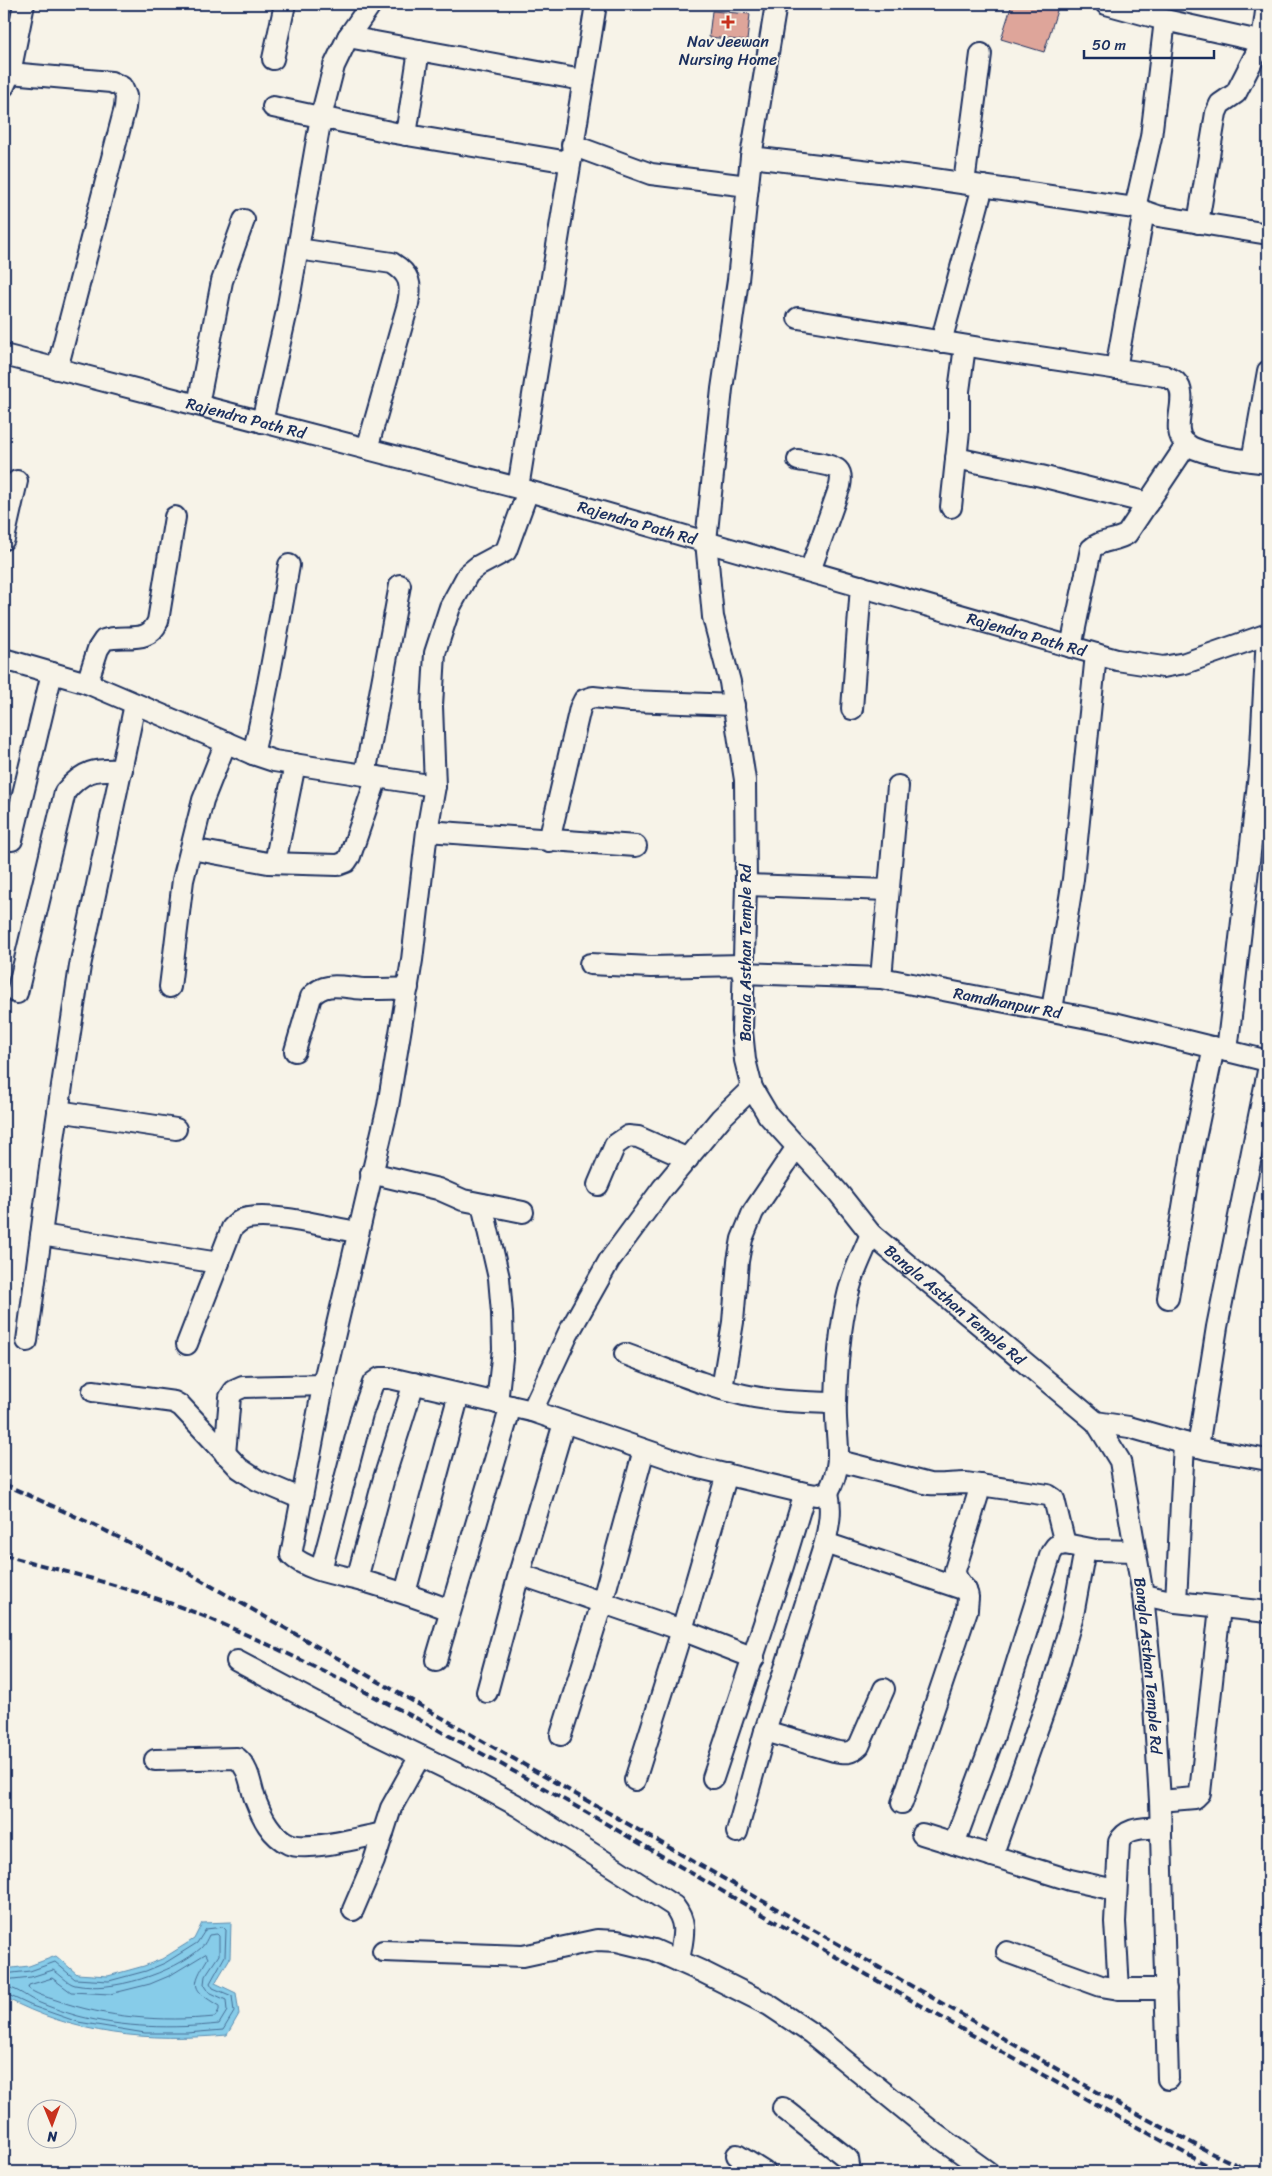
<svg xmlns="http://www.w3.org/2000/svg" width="1272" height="2176" font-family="Sriracha,sans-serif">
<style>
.water{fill:#87cce9;stroke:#5c8db1}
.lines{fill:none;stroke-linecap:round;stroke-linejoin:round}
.shore{stroke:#466e96;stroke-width:1}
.building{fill:#dea59a;stroke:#1b2f5e}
.minor-casing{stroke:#1b2f5e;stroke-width:24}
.minor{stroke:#f7f3e8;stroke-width:20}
.rail{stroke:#1b2f5e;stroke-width:4;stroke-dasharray:8 4;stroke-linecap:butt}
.poi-dot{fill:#c8321e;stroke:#f7f3e8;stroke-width:2}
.labels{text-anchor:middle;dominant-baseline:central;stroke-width:4;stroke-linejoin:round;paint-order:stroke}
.poi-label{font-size:16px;fill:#1b2f5e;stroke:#f7f3e8}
.street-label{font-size:16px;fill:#1b2f5e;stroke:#f7f3e8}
</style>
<rect width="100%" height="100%" fill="#f7f3e8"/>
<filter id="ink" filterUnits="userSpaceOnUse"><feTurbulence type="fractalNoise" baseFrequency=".02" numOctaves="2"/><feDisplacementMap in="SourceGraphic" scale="10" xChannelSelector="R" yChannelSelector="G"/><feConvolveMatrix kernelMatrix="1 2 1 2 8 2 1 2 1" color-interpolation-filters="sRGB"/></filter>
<g filter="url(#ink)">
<!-- water -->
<path class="water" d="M231 1922 230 1958 215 1983 236 1993 239 2014 227 2035C148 2042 75 2035 4 1997V1969L29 1966 56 1956 77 1974 108 1976 144 1966 162 1959 194 1939 202 1923Z"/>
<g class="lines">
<!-- shore -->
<g class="shore">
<path d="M206 1954 208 1958C191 1986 191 1989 219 2006V2010L215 2017C161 2022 107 2018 56 2000 46 1997 35 1994 28 1988L29 1985 52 1978 71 1992 110 1994 150 1984 169 1976Z"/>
<polyline points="4,1974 30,1971 55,1962 75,1979 109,1981 146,1971 165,1963 197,1943 206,1929 223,1927 226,1930 225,1956 210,1983 213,1988 232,1996 234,2012 223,2030 187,2033 145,2033 78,2022 32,2006 4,1993"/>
<path d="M4 1980 31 1977 53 1970C60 1974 67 1983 75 1985 112 1993 173 1973 201 1948 205 1944 207 1939 209 1935L217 1934 219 1936V1955L205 1976 204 1984 209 1992 226 2000 227 2011 219 2024C173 2029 124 2028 78 2016 64 2012 49 2007 35 2001 25 1996 15 1987 4 1987"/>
</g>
</g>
<!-- building -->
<g class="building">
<polygon points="1012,4 1059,4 1044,52 1001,39"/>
<polygon points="712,11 750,14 747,41 709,37"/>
</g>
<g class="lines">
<defs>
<g id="minor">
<path id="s1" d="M776 4 751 157 738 280 722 389 706 541 713 617 730 682 745 780 746 885 742 1031 745 1060 752 1088 768 1115 837 1191 871 1234 1096 1422 1120 1461 1143 1595 1154 1705 1160 1801 1168 2079"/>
<polyline points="1106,4 1165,20 1268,43"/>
<polyline points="348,37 582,80"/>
<polyline points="273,59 285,4"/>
<polyline points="10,73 111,82 122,87 126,96 125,108 57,369"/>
<polyline points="4,86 10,73 24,4"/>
<polyline points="273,107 395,133 569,162"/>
<polyline points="406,135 419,50"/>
<polyline points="572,145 651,174 748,186"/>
<polyline points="751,157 913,176 1106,204 1135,208 1158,216 1268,234"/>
<polyline points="964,183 981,54"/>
<polyline points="1135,208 1151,137 1165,20"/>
<polyline points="1198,223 1216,113 1220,104 1236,93 1262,42 1267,4"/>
<path d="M298 249 392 263C410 274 412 284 408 304L367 449"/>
<path d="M798 318 999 351 1165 376C1168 378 1173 379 1176 382 1191 397 1168 429 1186 444 1201 455 1249 461 1268 463"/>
<polyline points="941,342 983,186"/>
<path id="s2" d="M4 355 518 488 1117 660 1163 667 1185 663 1268 634"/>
<polyline points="1116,369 1144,211"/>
<polyline points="198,405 222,281 244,220"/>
<polyline points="262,422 287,311 321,117 334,66 348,37 371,4"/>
<polyline points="956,458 1041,476 1148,503"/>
<path d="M798 460C808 462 832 464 838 470 842 474 841 481 840 486L810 571"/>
<polyline points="1252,461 1268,371"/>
<polyline points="518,488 596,4"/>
<polyline points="951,507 959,431 959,391 965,346"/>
<polyline points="4,539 17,481"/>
<path d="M1071 647 1091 549C1101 539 1115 542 1127 534L1187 444"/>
<polyline points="4,659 87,683 253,754 274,761 435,786"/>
<path d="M87 683 98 649 104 640C124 633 148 646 158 621L175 517"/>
<polyline points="852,709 861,586"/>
<path d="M253 754C268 692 278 629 289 565"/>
<polyline points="365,775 400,585"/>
<polyline points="427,831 636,846"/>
<polyline points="12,840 52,673"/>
<polyline points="549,841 580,708 584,700 593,697 631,701 734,705"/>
<polyline points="191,849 268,863 338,865 346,862 350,856 377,777"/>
<polyline points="275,863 295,764"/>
<polyline points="746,885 888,890"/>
<polyline points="590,964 651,967 743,965"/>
<path id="s3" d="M742 973 881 978 1114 1023 1268 1061"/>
<polyline points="881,978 898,786"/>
<polyline points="170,987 183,880 203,800 226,742"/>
<path d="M17 993 65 792C83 770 95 769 122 770"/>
<polyline points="1052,1010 1073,879 1096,654"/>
<path d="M295 1051 311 997C325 979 348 989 367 989 381 989 394 989 408 988"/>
<polyline points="1227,1051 1260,766 1267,635"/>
<polyline points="58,1111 176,1129"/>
<polyline points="371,1173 438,1189 463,1200 523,1212"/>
<polyline points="598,1185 615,1145 628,1136 638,1137 688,1159"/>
<polyline points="482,1204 499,1278 502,1313 503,1349 497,1403"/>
<polyline points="41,1235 219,1263"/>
<polyline points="1168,1298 1192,1153 1214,1047"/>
<polyline points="27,1341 52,1152 80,966 135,704"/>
<path d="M187 1344 232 1228C237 1223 241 1219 248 1218 277 1213 327 1227 357 1232"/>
<path d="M625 1354C664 1368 704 1386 744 1395 775 1402 805 1402 835 1403"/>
<polyline points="722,1389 733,1322 738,1261 742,1239 753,1212 797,1147"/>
<polyline points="93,1391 174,1402 181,1406 239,1468 257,1480 302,1499"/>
<polyline points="532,1411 568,1334 609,1261 662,1189 721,1118 752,1088"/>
<polyline points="1096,1422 1129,1427 1206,1449 1268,1460"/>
<polyline points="1198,1447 1217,1327 1268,1071"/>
<polyline points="225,1454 230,1397 234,1391 243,1387 324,1385"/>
<path d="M839 1461 929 1484C942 1485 953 1483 966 1483L1048 1495 1054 1499 1065 1544"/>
<polyline points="825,1543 966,1590"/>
<path d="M321 1570 362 1414 373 1383 380 1378H390L532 1411 695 1467 805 1493 816 1495 828 1492C846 1461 834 1436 836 1402 837 1362 840 1318 852 1280 857 1265 865 1249 871 1234"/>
<polyline points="519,1574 682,1630 754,1658"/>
<polyline points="357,1579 384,1478 414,1383"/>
<polyline points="405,1593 459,1394"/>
<polyline points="1143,1595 1176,1602 1268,1612"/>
<polyline points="1176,1602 1184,1443"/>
<path d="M450 1610C424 1600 397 1591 370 1583 347 1576 308 1572 291 1555L325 1376 388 1106 412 960 427 831 435 786 432 706 435 653 450 607 468 574 478 566 506 551 528 491"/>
<polyline points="436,1660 511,1406"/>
<path d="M237 1661 363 1728 468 1779 518 1806 674 1906C689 1925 682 1939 679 1961"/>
<polyline points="487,1692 519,1574 564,1423"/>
<path d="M765 1731 834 1751C845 1753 851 1754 859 1746L884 1689"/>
<polyline points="561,1735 602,1603 644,1450"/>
<path d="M155 1760 237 1758C250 1769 250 1785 255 1799 262 1817 271 1836 289 1844 308 1852 362 1837 383 1833"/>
<polyline points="713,1778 783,1566 805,1493"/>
<polyline points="635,1780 682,1630 727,1474"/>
<polyline points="1160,1801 1195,1798 1200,1793 1220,1607"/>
<path d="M902 1803 967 1610C967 1606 968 1601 968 1597 967 1585 955 1584 955 1570L981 1485"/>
<path d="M737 1832 765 1731 825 1543C829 1525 832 1510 828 1492"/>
<polyline points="922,1834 1070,1880 1115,1890"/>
<polyline points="954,1844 993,1739 1051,1553 1056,1546 1065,1544 1096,1550 1135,1551"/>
<polyline points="992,1856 1053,1685 1073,1615 1085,1549"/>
<polyline points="353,1910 374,1861 391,1808 420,1756"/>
<polyline points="383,1951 523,1956 597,1940 617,1941 654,1950 701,1971 769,2005 811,2033 935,2134 988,2172"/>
<polyline points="1007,1952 1101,1986 1119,1989 1166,1989"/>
<path d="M1119 1989 1115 1922 1119 1842C1127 1826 1145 1829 1161 1827"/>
<polyline points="783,2108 848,2159 850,2172"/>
<polyline points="737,2155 764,2172"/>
</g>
</defs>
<!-- minor casing -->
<use href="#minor" class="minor-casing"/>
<!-- minor -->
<use href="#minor" class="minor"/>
<!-- rail -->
<g class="rail">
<polyline points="4,1484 92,1524 178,1567 1113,2101 1213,2154 1253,2172"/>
<path d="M4 1555C77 1575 150 1592 220 1623 392 1698 555 1794 717 1888 884 1985 1050 2081 1220 2172"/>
</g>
</g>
</g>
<!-- markers -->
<path class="poi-dot" d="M725.5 14.5h5v5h5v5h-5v5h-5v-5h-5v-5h5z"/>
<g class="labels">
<!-- poi labels -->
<g class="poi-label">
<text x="728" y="41">Nav Jeewan<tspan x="728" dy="18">Nursing Home</tspan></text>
</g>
<!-- street labels -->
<g class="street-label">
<text stroke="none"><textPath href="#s2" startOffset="250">Rajendra Path Rd</textPath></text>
<text stroke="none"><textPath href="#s2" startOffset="655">Rajendra Path Rd</textPath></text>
<text stroke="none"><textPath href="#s2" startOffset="1060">Rajendra Path Rd</textPath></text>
<text transform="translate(745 953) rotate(-90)">Bangla Asthan Temple Rd</text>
<text stroke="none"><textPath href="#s3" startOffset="268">Ramdhanpur Rd</textPath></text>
<text stroke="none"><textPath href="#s1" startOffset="1392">Bangla Asthan Temple Rd</textPath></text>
<text stroke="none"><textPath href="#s1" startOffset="1828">Bangla Asthan Temple Rd</textPath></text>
</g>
</g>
<!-- margin -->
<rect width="1272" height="2176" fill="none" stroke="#f7f3e8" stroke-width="20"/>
<rect x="10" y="10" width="1252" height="2156" fill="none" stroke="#1b2f5e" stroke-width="2" filter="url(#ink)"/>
<!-- north arrow -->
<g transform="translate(52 2124) rotate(179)"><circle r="24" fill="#f7f3e8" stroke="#9fa5b1"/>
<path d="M0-4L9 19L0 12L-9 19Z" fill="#c8321e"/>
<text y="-8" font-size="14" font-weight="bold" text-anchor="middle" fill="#1b2f5e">N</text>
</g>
<!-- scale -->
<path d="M1084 50v8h130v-8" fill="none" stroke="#1b2f5e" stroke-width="2.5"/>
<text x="1092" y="50" font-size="15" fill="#1b2f5e" stroke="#f7f3e8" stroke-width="4" paint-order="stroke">50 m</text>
</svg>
